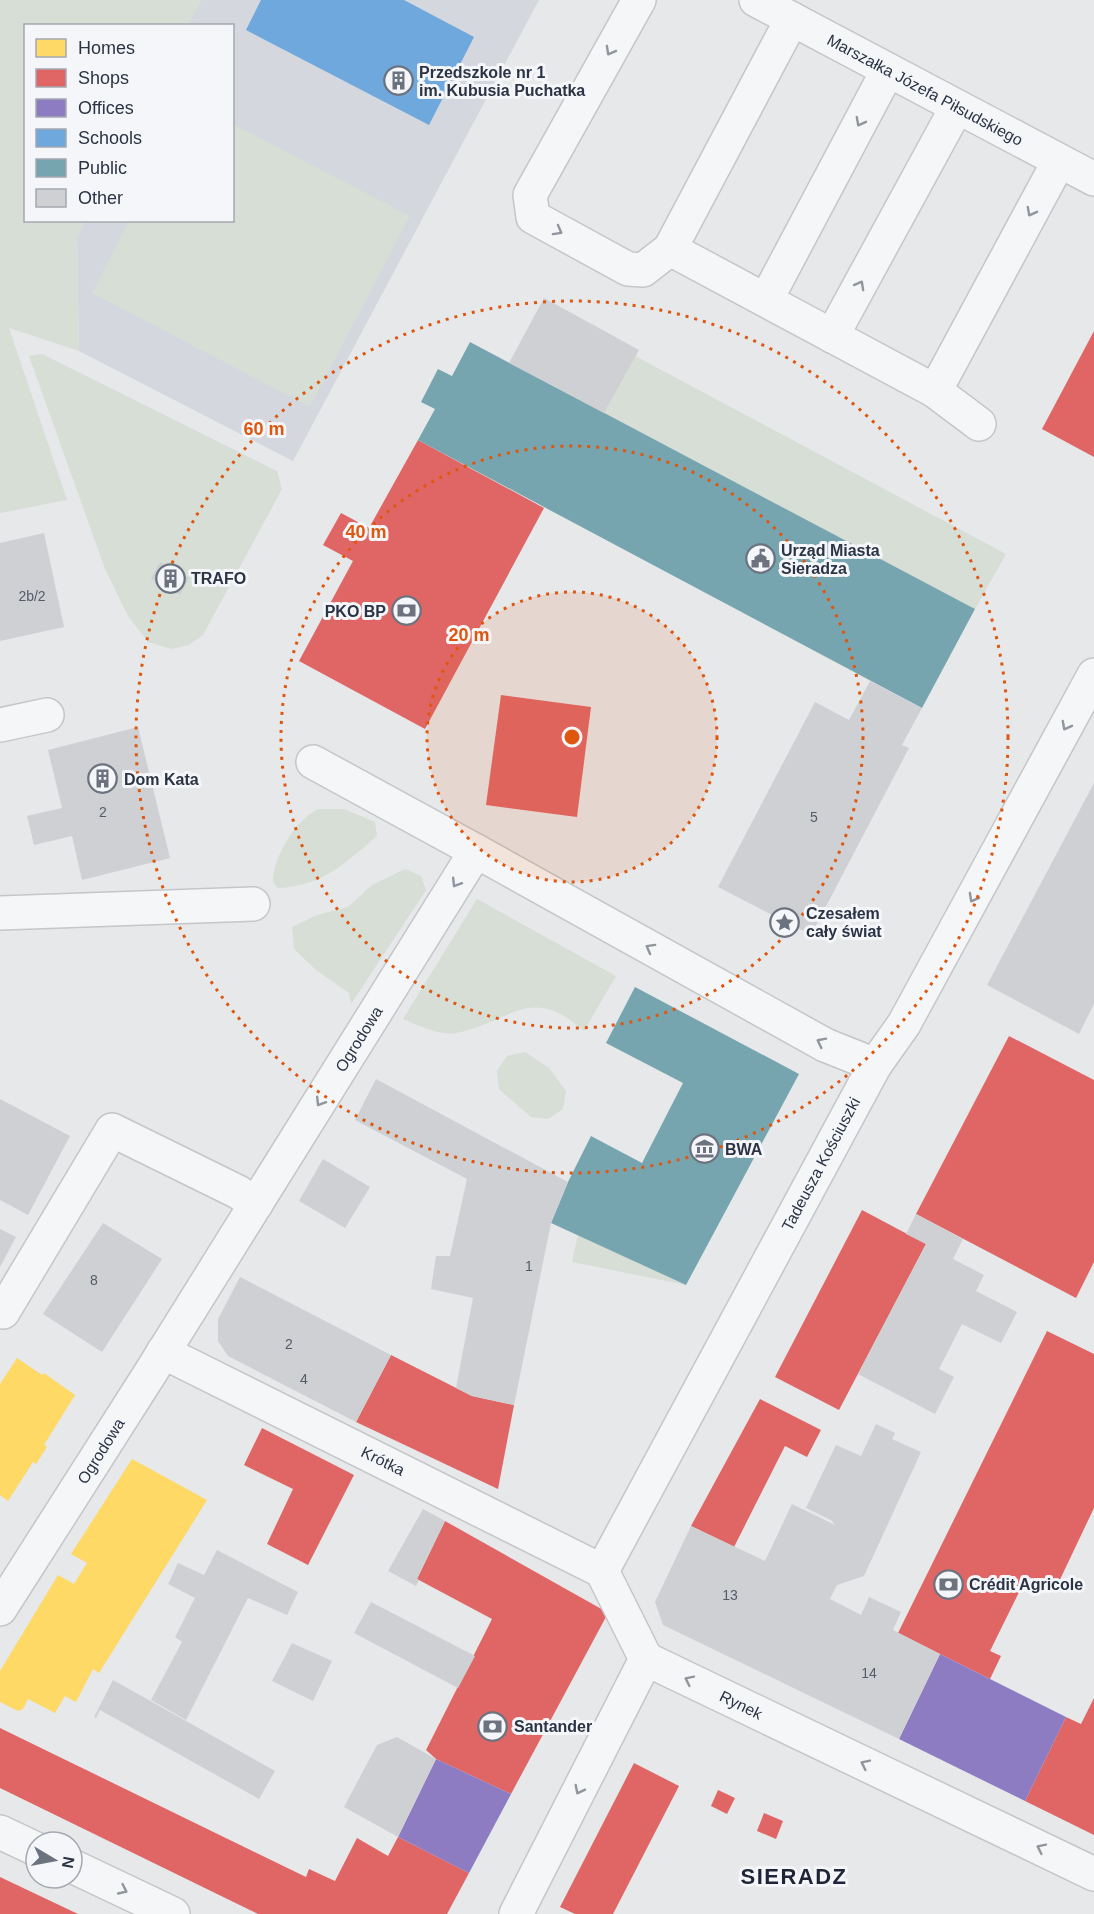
<svg xmlns="http://www.w3.org/2000/svg" width="1094" height="1914" font-family="Arial,sans-serif">
<style>
.built{fill:#d4d7dd}
.green{fill:#d6ded6}
.homes{fill:#ffd966}
.shops{fill:#e06666}
.offices{fill:#8e7cc3}
.schools{fill:#6fa8dc}
.public{fill:#76a5af}
.building{fill:#ced0d3}
.lines{fill:none;stroke-linecap:round;stroke-linejoin:round}
.minor-casing{stroke:#c4c6c8;stroke-width:36}
.minor{stroke:#f5f6f7;stroke-width:33}
.oneway{stroke:#90959e}
.ring{fill:none;stroke:#df570f;stroke-width:3;stroke-dasharray:3 6}
.labels{text-anchor:middle;dominant-baseline:central;stroke-width:6;stroke-linejoin:round;paint-order:stroke}
.number-label{font-size:14px;fill:#545c69}
.poi-label{font-size:16px;font-weight:bold;fill:#2b3445;stroke:#f4f6f9;text-anchor:start}
.street-label{font-size:16px;fill:#2b3445;stroke:#f4f6f9}
.district-label{font-size:22px;font-weight:bold;letter-spacing:1.5px;fill:#1d2536;stroke:#f4f6f9}
.centre{fill:#df570f;stroke:#f4f6f9;stroke-width:3}
.ring-label{font-size:18px;text-anchor:middle;font-weight:bold;fill:#df570f;stroke:#f4f6f9;stroke-width:6;stroke-linejoin:round;paint-order:stroke}
</style>
<rect width="100%" height="100%" fill="#e6e8ea"/>
<!-- built -->
<polygon class="built" points="201,0 539,0 293,461 79,351 77,236 85,221 232,220 232,26 188,25"/>
<!-- green -->
<g class="green">
<polygon points="0,0 201,0 188,25 26,26 26,220 85,221 77,236 79,351 9,328 67,500 0,513"/>
<polygon points="233,124 410,216 310,407 92,293 129,221 232,220"/>
<polygon points="42,354 277,471 282,489 203,635 189,645 171,649 148,642 128,616 105,569 29,356"/>
<polygon points="635,356 1006,554 975,609 604,413"/>
<path d="M318 809H344L375 822 377 836C345 863 323 886 278 888L273 882C273 857 295 821 318 809Z"/>
<polygon points="405,869 421,876 426,890 351,1004 349,993 316,970 294,949 292,927 317,915 348,907 372,885"/>
<path d="M477 899 616 976 584 1031C530 983 511 1022 456 1033 439 1036 418 1025 403 1019Z"/>
<polygon points="525,1052 549,1068 566,1091 563,1109 548,1119 531,1117 499,1089 497,1071 507,1056"/>
<polygon points="578,1235 686,1285 572,1262"/>
</g>
<!-- homes -->
<g class="homes">
<polygon points="17,1358 42,1375 44,1373 75,1395 44,1445 47,1447 36,1464 33,1462 8,1501 0,1495 0,1384"/>
<polygon points="132,1459 207,1500 99,1673 93,1669 76,1702 65,1696 55,1713 28,1699 23,1709 18,1711 0,1702 0,1671 58,1575 74,1584 87,1563 71,1554"/>
</g>
<!-- shops -->
<g class="shops">
<polygon points="1094,331 1094,457 1042,429"/>
<polygon points="418,440 544,508 425,729 299,661 353,561 323,545 341,513 369,528"/>
<polygon points="501,695 591,707 577,817 486,805"/>
<polygon points="1009,1036 1094,1080 1094,1262 1076,1298 916,1214"/>
<polygon points="862,1210 926,1244 839,1410 775,1377"/>
<polygon points="1047,1331 1094,1354 1094,1508 1055,1590 1027,1576 990,1651 1001,1656 990,1679 898,1633"/>
<polygon points="391,1355 472,1396 514,1405 498,1489 356,1422"/>
<polygon points="760,1399 821,1430 807,1457 785,1446 734,1547 691,1526"/>
<polygon points="262,1428 354,1475 308,1565 267,1544 293,1489 244,1465"/>
<polygon points="445,1521 605,1611 607,1615 511,1794 436,1759 426,1750 492,1619 417,1579"/>
<polygon points="1094,1698 1094,1835 1025,1801 1066,1717 1081,1724"/>
<polygon points="0,1728 306,1877 309,1869 335,1881 357,1838 388,1856 398,1837 469,1873 447,1914 258,1914 0,1788"/>
<polygon points="634,1763 679,1786 613,1914 575,1914 560,1907"/>
<polygon points="718,1790 735,1798 727,1814 711,1806"/>
<polygon points="764,1813 783,1821 776,1839 757,1831"/>
<polygon points="0,1877 78,1914 0,1914"/>
</g>
<!-- offices -->
<g class="offices">
<polygon points="940,1654 1066,1717 1025,1801 899,1739"/>
<polygon points="436,1759 511,1794 469,1873 398,1837"/>
</g>
<!-- schools -->
<polygon class="schools" points="261,0 404,0 474,37 429,125 246,30"/>
<!-- public -->
<g class="public">
<polygon points="470,342 975,609 922,708 418,440 435,409 421,402 438,369 452,376"/>
<polygon points="635,987 799,1074 686,1285 551,1223 568,1182 591,1136 642,1163 683,1083 606,1043"/>
</g>
<!-- building -->
<g class="building">
<polygon points="544,298 639,350 604,413 509,363"/>
<polygon points="44,533 64,627 0,641 0,543"/>
<polygon points="160,562 189,578 180,595 151,579"/>
<polygon points="870,681 922,708 902,745 909,748 811,935 718,887 815,702 849,720"/>
<polygon points="138,727 170,858 82,880 72,836 34,845 27,816 62,808 48,750"/>
<polygon points="1094,783 1094,1004 1079,1034 987,985"/>
<polygon points="376,1079 568,1182 551,1223 514,1405 472,1396 456,1388 473,1298 431,1289 436,1256 450,1256 467,1179 355,1120"/>
<polygon points="0,1099 70,1136 28,1215 0,1200"/>
<polygon points="323,1159 370,1187 345,1228 299,1201"/>
<polygon points="916,1214 963,1239 953,1259 984,1275 976,1291 1017,1312 1001,1343 962,1324 939,1369 954,1377 935,1414 858,1374 926,1244 906,1234"/>
<polygon points="103,1223 162,1259 102,1352 43,1314"/>
<polygon points="0,1229 16,1237 0,1267"/>
<polygon points="240,1277 391,1355 356,1422 228,1356 218,1341 218,1319"/>
<polygon points="876,1424 895,1433 892,1439 921,1452 864,1576 837,1585 830,1599 861,1615 869,1597 901,1612 893,1630 940,1654 899,1739 663,1625 655,1602 691,1526 765,1561 792,1504 835,1525 831,1520 806,1508 836,1445 861,1456"/>
<polygon points="423,1509 445,1521 417,1579 419,1580 416,1586 388,1571"/>
<polygon points="217,1550 298,1592 287,1615 248,1598 186,1720 151,1700 182,1642 175,1637 195,1598 168,1584 178,1563 204,1575"/>
<polygon points="371,1602 475,1656 458,1688 354,1633"/>
<polygon points="292,1643 332,1661 313,1701 272,1681"/>
<polygon points="113,1680 275,1771 259,1799 100,1710 96,1718 94,1717"/>
<polygon points="397,1737 436,1759 398,1837 344,1807 377,1745"/>
</g>
<g class="lines">
<defs>
<g id="minor">
<polyline points="639,0 530,195 533,217 628,269 643,270 670,249"/>
<polyline points="756,0 1094,179"/>
<polyline points="792,19 670,249 935,391 979,424"/>
<polyline points="766,300 888,70"/>
<polyline points="832,336 957,107"/>
<polyline points="935,391 1059,161"/>
<polyline points="0,725 47,715"/>
<polyline points="313,762 476,851"/>
<polyline points="0,913 253,904"/>
<polyline points="3,1312 112,1130 238,1192 256,1204"/>
<polyline points="163,1352 602,1571"/>
<polyline points="0,1609 151,1372 476,851 825,1045 875,1065"/>
<polyline points="646,1659 602,1571 875,1065 904,1024 1094,675"/>
<polyline points="0,1832 36,1849"/>
<polyline points="72,1866 173,1914"/>
<polyline points="516,1914 646,1659 1094,1874"/>
</g>
</defs>
<!-- minor casing -->
<use href="#minor" class="minor-casing"/>
<!-- minor -->
<use href="#minor" class="minor"/>
</g>
<!-- one-way arrows -->
<defs><path id="oneway-chevron" d="M-2-3.5L2.5 0L-2 3.5" fill="none" stroke-width="1.6" stroke-linecap="round" stroke-linejoin="round" transform="scale(1.5)"/></defs>
<g class="oneway">
<use href="#oneway-chevron" transform="translate(610 51) rotate(119)"/>
<use href="#oneway-chevron" transform="translate(860 122) rotate(118)"/>
<use href="#oneway-chevron" transform="translate(1031 212) rotate(118)"/>
<use href="#oneway-chevron" transform="translate(558 231) rotate(29)"/>
<use href="#oneway-chevron" transform="translate(860 285) rotate(-61)"/>
<use href="#oneway-chevron" transform="translate(1066 726) rotate(118)"/>
<use href="#oneway-chevron" transform="translate(456 883) rotate(122)"/>
<use href="#oneway-chevron" transform="translate(973 898) rotate(119)"/>
<use href="#oneway-chevron" transform="translate(650 948) rotate(-151)"/>
<use href="#oneway-chevron" transform="translate(821 1042) rotate(-153)"/>
<use href="#oneway-chevron" transform="translate(320 1102) rotate(122)"/>
<use href="#oneway-chevron" transform="translate(689 1680) rotate(-154)"/>
<use href="#oneway-chevron" transform="translate(865 1764) rotate(-154)"/>
<use href="#oneway-chevron" transform="translate(579 1790) rotate(117)"/>
<use href="#oneway-chevron" transform="translate(1041 1848) rotate(-154)"/>
<use href="#oneway-chevron" transform="translate(123 1890) rotate(25)"/>
</g>
<!-- distance rings -->
<circle cx="572" cy="737" r="145" fill="#df570f" fill-opacity=".12"/>
<g class="ring">
<circle cx="572" cy="737" r="145"/>
<circle cx="572" cy="737" r="291"/>
<circle cx="572" cy="737" r="436"/>
</g>
<!-- icons -->
<defs>
<symbol id="building-ring" viewBox="-11 -11 22 22"><circle r="9.5" fill="#f4f6f9" stroke="#6c737f" stroke-width="1.5"/><path d="M-4-6H4V6H1V3H-1V6H-4ZM-2.5-4.3h1.7v1.8h-1.7ZM.8-4.3h1.7v1.8H.8ZM-2.5-1h1.7V.8h-1.7ZM.8-1h1.7V.8H.8Z" fill="#6c737f"/></symbol>
<symbol id="civic-ring" viewBox="-11 -11 22 22"><circle r="9.5" fill="#f4f6f9" stroke="#6c737f" stroke-width="1.5"/><path d="M-.6-6.5H3V-4.5H.6V-3L4-1V1h2V6H-6V1h2V-1L-.6-3ZM-1.2 2.5V6h2.4V2.5Z" fill="#6c737f"/></symbol>
<symbol id="bank-ring" viewBox="-11 -11 22 22"><circle r="9.5" fill="#f4f6f9" stroke="#6c737f" stroke-width="1.5"/><path d="M-6-4H6V4H-6ZM0-2.3a2.3 2.3 0 1 0 0 4.6a2.3 2.3 0 1 0 0-4.6Z" fill="#6c737f"/></symbol>
<symbol id="sight-ring" viewBox="-11 -11 22 22"><circle r="9.5" fill="#f4f6f9" stroke="#6c737f" stroke-width="1.5"/><path d="M0-6L1.8-2.2L6-1.7L2.9 1.2L3.7 5.4L0 3.3L-3.7 5.4L-2.9 1.2L-6-1.7L-1.8-2.2Z" fill="#6c737f"/></symbol>
<symbol id="museum-ring" viewBox="-11 -11 22 22"><circle r="9.5" fill="#f4f6f9" stroke="#6c737f" stroke-width="1.5"/><path d="M0-6L6-3V-2H-6V-3ZM-5-1h2V3h-2ZM-1-1h2V3h-2ZM3-1h2V3H3ZM-6 4H6V6H-6Z" fill="#6c737f"/></symbol>
</defs>
<g fill-rule="evenodd">
<use href="#building-ring" x="382" y="64" width="33" height="33"/>
<use href="#civic-ring" x="744" y="542" width="33" height="33"/>
<use href="#building-ring" x="154" y="562" width="33" height="33"/>
<use href="#bank-ring" x="390" y="594" width="33" height="33"/>
<use href="#building-ring" x="86" y="762" width="33" height="33"/>
<use href="#sight-ring" x="768" y="906" width="33" height="33"/>
<use href="#museum-ring" x="688" y="1132" width="33" height="33"/>
<use href="#bank-ring" x="932" y="1568" width="33" height="33"/>
<use href="#bank-ring" x="476" y="1710" width="33" height="33"/>
</g>
<g class="labels">
<!-- number labels -->
<g class="number-label">
<text x="32" y="596">2b/2</text>
<text x="103" y="812">2</text>
<text x="814" y="817">5</text>
<text x="529" y="1266">1</text>
<text x="94" y="1280">8</text>
<text x="289" y="1344">2</text>
<text x="304" y="1379">4</text>
<text x="730" y="1595">13</text>
<text x="869" y="1673">14</text>
</g>
<!-- poi labels -->
<g class="poi-label">
<text x="419" y="72">Przedszkole nr 1<tspan x="419" dy="18">im. Kubusia Puchatka</tspan></text>
<text x="781" y="550">Urząd Miasta<tspan x="781" dy="18">Sieradza</tspan></text>
<text x="191" y="578">TRAFO</text>
<text x="386" y="611" text-anchor="end">PKO BP</text>
<text x="124" y="779">Dom Kata</text>
<text x="806" y="913">Czesałem<tspan x="806" dy="18">cały świat</tspan></text>
<text x="725" y="1149">BWA</text>
<text x="969" y="1584">Crédit Agricole</text>
<text x="514" y="1726">Santander</text>
</g>
<!-- street labels -->
<g class="street-label">
<text transform="translate(925 90) rotate(28)">Marszałka Józefa Piłsudskiego</text>
<text transform="translate(359 1039) rotate(-58)">Ogrodowa</text>
<text transform="translate(821 1164) rotate(-62)">Tadeusza Kościuszki</text>
<text transform="translate(101 1451) rotate(-58)">Ogrodowa</text>
<text transform="translate(383 1461) rotate(26)">Krótka</text>
<text transform="translate(741 1705) rotate(26)">Rynek</text>
</g>
<!-- district labels -->
<g class="district-label">
<text x="794" y="1876">SIERADZ</text>
</g>
</g>
<circle cx="572" cy="737" r="9" class="centre"/>
<g class="ring-label">
<text x="264" y="435">60 m</text>
<text x="366" y="538">40 m</text>
<text x="469" y="641">20 m</text>
</g>
<!-- legend -->
<rect x="24" y="24" width="210" height="198" fill="#f4f6f9" stroke="#a4a8b1" stroke-width="1.5"/>
<rect x="36" y="39" width="30" height="18" fill="#ffd966" stroke="#a4a8b1" stroke-width="1.5"/>
<text x="78" y="54" font-size="18" fill="#2b3445">Homes</text>
<rect x="36" y="69" width="30" height="18" fill="#e06666" stroke="#a4a8b1" stroke-width="1.5"/>
<text x="78" y="84" font-size="18" fill="#2b3445">Shops</text>
<rect x="36" y="99" width="30" height="18" fill="#8e7cc3" stroke="#a4a8b1" stroke-width="1.5"/>
<text x="78" y="114" font-size="18" fill="#2b3445">Offices</text>
<rect x="36" y="129" width="30" height="18" fill="#6fa8dc" stroke="#a4a8b1" stroke-width="1.5"/>
<text x="78" y="144" font-size="18" fill="#2b3445">Schools</text>
<rect x="36" y="159" width="30" height="18" fill="#76a5af" stroke="#a4a8b1" stroke-width="1.5"/>
<text x="78" y="174" font-size="18" fill="#2b3445">Public</text>
<rect x="36" y="189" width="30" height="18" fill="#ced0d3" stroke="#a4a8b1" stroke-width="1.5"/>
<text x="78" y="204" font-size="18" fill="#2b3445">Other</text>
<!-- north arrow -->
<g transform="translate(54 1860) rotate(100)"><circle r="28" fill="#f4f6f9" stroke="#a4a8b1" stroke-width="1.5"/>
<path d="M0-4.5L10 22L0 15L-10 22Z" fill="#6c737f"/>
<text y="-9" font-size="16" font-weight="bold" text-anchor="middle" fill="#2b3445">N</text>
</g>
</svg>
